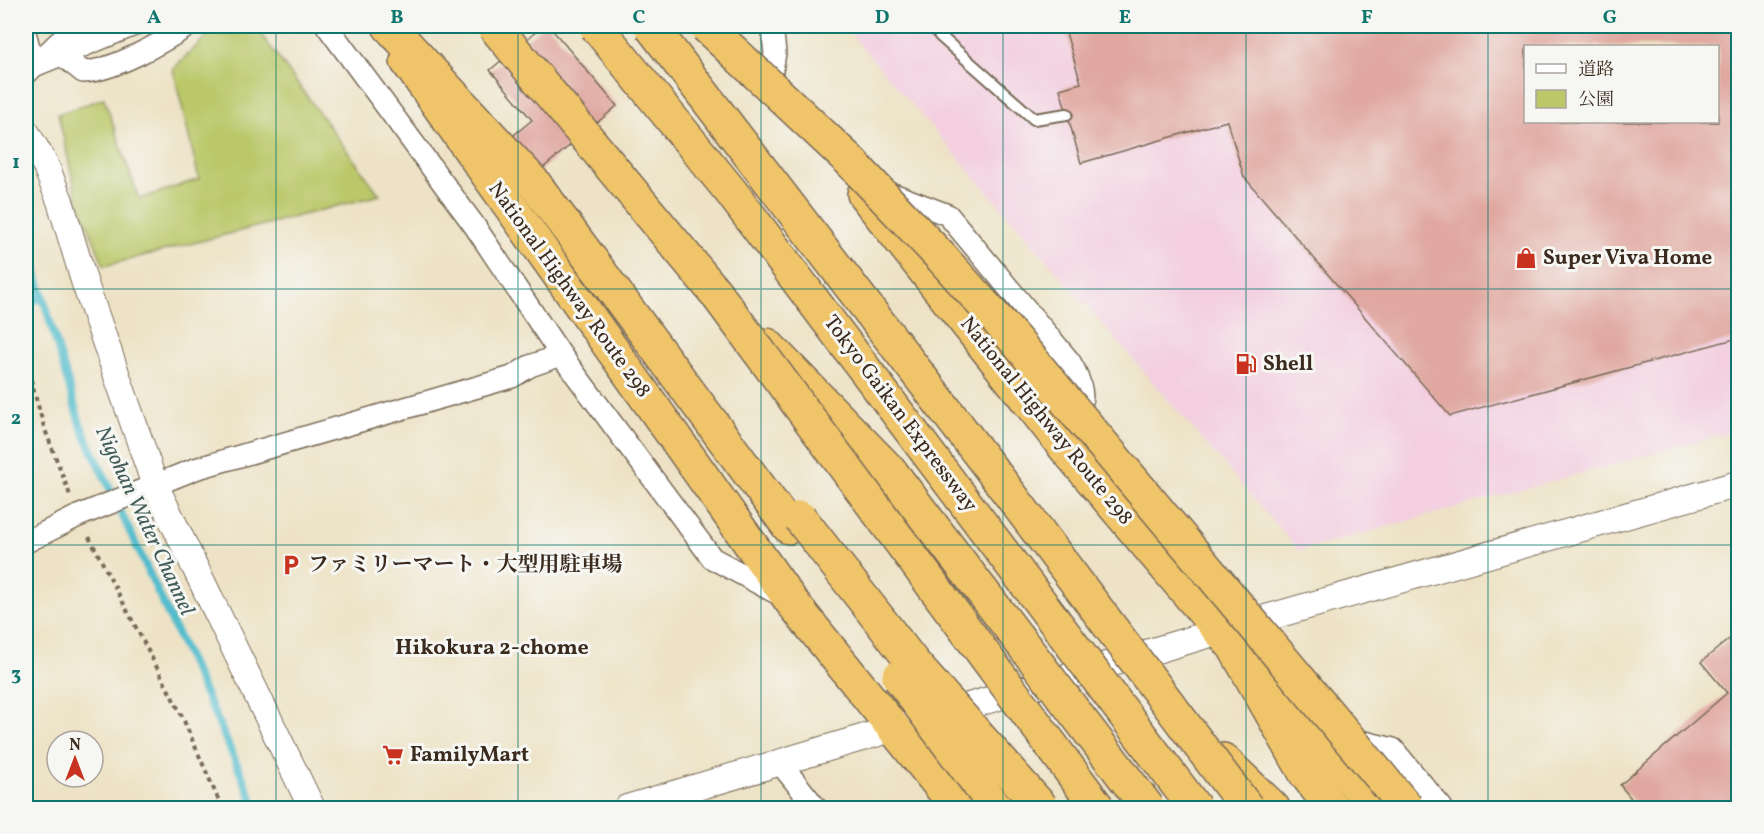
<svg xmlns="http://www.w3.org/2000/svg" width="1764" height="834" font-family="Vollkorn,'Noto Serif JP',serif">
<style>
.built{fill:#f3cfe0;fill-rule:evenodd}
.green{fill:#bac869;stroke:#7a7944;stroke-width:1.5}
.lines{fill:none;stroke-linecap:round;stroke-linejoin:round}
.stream{stroke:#52bdcd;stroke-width:8}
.building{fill:#e0a8a0;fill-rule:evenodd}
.service-casing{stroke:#796a58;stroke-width:14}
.minor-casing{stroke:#796a58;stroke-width:24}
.tertiary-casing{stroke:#796a58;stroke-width:28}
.trunk-casing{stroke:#796a58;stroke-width:36}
.motorway-casing{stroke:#796a58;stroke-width:36}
.path{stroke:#796a58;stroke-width:4;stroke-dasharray:4.5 4.5;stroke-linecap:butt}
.service{stroke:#fff;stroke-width:10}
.minor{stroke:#fff;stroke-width:21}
.tertiary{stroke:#fff;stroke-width:26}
.trunk{stroke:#f0c469;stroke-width:33}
.motorway{stroke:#f0c469;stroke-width:33}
.motorway-bridge-casing{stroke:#796a58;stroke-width:36;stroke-linecap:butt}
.motorway-bridge{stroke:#f0c469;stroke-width:33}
.grid{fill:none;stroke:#0f766e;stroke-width:1.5;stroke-opacity:0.55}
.labels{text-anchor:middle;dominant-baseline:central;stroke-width:6;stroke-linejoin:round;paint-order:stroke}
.poi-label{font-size:21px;font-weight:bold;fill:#3b2a1e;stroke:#f6f6f2;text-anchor:start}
.street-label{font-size:21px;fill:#3b2a1e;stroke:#f6f6f2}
.water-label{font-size:22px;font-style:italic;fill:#435d5b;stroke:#f6f6f2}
.neighbourhood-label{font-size:22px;font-weight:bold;fill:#3b2a1e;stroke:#f6f6f2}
.neatline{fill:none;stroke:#0f766e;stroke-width:2}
.grid-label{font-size:20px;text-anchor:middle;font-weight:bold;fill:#0f766e}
</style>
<rect width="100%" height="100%" fill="#f6f6f2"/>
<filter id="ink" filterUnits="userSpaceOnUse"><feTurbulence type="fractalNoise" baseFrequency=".0167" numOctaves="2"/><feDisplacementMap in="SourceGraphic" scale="12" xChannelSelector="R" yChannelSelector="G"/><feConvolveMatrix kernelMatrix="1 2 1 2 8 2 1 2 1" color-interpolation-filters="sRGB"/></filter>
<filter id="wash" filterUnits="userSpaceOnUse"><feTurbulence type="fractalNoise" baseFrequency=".008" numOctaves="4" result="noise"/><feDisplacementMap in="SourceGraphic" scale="24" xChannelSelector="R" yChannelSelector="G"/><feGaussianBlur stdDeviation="1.35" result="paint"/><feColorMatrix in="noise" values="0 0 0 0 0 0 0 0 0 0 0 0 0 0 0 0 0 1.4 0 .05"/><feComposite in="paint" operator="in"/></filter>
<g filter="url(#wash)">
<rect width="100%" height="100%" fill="#ede2c5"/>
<!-- built -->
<path class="built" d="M844 26H1738V430L1299 551ZM1526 46H1718V122H1526Z"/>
<!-- green -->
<polygon class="green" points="230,26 255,26 380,195 104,266 77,198 58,114 104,98 139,199 199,179 173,69 212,31"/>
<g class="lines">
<!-- stream -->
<g class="stream">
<polyline points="26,239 80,424 219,724 256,808"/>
<polyline points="26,305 42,297"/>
</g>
</g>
<g id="blocks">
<!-- building -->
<g class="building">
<polygon points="543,26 549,26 617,106 531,178 503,144 532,120 490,70"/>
<path d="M1064 26H1738V338L1450 416 1244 177 1227 121 1081 163 1060 89 1081 83ZM1526 46H1718V122H1526Z"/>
<polygon points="1738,632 1738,808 1639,808 1620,785 1727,693 1701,662"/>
</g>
</g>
</g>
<g filter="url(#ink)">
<use href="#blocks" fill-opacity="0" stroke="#796a58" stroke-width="1.5"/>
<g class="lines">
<defs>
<polyline id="service" points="932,26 940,36 1034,119 1067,114"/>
<g id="minor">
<polyline points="327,26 474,225 561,355 712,558 782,596"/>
<polyline points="26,36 34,66 65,36 85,26"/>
<path d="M62 55 83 72C113 71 163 42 188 26"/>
<polyline points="26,74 34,66 132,26"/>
<polyline points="771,77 775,53 772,26"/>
<path d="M885 191 948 215 1070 362C1082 382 1086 399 1077 422"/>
<polyline points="26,542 78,516 195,469 512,377 530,366 561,355"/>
<polyline points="1348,738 1393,749 1442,808"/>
<polyline points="780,763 816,808"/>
</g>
<g id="tertiary">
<polyline points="26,132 45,164 60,201 85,284 155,485 312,808"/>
<polyline points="627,808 1220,631 1738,484"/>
</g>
<g id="trunk">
<polyline points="407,61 791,601 958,808"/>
<polyline points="864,194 1067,450 1220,631 1310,729 1375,808"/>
</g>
<g id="motorway">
<polyline points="389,26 534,183 789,527"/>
<polyline points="767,345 891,472 926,518"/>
<polyline points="1220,631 1233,645 1306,774 1332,808"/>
<polyline points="1223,760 1273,808"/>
</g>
</defs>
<!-- service casing -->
<use href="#service" class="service-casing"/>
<!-- minor casing -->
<use href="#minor" class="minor-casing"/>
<!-- tertiary casing -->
<use href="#tertiary" class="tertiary-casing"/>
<!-- trunk casing -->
<use href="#trunk" class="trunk-casing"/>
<!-- motorway casing -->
<use href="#motorway" class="motorway-casing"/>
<!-- path -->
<g class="path">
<polyline points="26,362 44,427 70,495"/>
<polyline points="89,537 181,714 222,808"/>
</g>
<!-- service -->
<use href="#service" class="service"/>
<!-- minor -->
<use href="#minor" class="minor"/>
<!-- tertiary -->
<use href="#tertiary" class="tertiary"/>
<!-- trunk -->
<use href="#trunk" class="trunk"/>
<!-- motorway -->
<use href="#motorway" class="motorway"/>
<defs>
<g id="motorway-bridge">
<polyline points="494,26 715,292 1098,808"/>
<polyline points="596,26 732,193 1195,808"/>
<polyline points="651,26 994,473 1247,808"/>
<polyline points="706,26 849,160 942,258 1016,341 1407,808"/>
<polyline points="800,518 914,664 1042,808"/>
<polyline points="926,518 1148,808"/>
<polyline points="899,677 996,808"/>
</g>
</defs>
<!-- motorway-bridge casing -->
<use href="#motorway-bridge" class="motorway-bridge-casing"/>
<!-- motorway-bridge -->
<use href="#motorway-bridge" class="motorway-bridge"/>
</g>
</g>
<!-- grid -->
<path class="grid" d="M276 26V808M518 26V808M761 26V808M1003 26V808M1246 26V808M1488 26V808M26 289H1738M26 545H1738"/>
<!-- icons -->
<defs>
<symbol id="shop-bare" viewBox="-9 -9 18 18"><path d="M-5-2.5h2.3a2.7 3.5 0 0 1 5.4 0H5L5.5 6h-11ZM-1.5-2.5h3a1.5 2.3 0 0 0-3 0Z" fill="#c8321e" stroke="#f6f6f2" stroke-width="2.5" paint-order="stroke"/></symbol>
<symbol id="fuel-bare" viewBox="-9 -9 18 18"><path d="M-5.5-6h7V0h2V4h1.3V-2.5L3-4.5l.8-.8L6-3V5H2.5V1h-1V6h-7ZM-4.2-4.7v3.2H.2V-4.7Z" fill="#c8321e" stroke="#f6f6f2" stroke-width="2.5" paint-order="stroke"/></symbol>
<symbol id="parking-bare" viewBox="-9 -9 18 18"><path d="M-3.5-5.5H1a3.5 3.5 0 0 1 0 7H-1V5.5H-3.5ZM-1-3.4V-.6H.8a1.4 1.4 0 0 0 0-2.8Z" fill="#c8321e" stroke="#f6f6f2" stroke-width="2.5" paint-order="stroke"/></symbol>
<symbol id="supermarket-bare" viewBox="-9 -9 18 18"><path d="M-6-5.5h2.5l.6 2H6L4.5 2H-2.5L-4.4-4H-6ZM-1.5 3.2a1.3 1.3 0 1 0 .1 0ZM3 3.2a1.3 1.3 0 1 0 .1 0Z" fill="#c8321e" stroke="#f6f6f2" stroke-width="2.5" paint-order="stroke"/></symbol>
</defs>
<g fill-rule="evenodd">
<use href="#shop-bare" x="1511" y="243" width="30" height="30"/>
<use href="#fuel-bare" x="1231" y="349" width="30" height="30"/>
<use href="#parking-bare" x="276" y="550" width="30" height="30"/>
<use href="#supermarket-bare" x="378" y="740" width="30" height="30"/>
</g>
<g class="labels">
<!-- poi labels -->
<g class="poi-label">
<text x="1543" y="258">Super Viva Home</text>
<text x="1263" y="364">Shell</text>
<text x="308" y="565">ファミリーマート・大型用駐車場</text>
<text x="410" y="755">FamilyMart</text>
</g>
<!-- street labels -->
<g class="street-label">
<text transform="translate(569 290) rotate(54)">National Highway Route 298</text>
<text transform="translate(900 414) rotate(53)">Tokyo Gaikan Expressway</text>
<text transform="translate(1046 421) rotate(51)">National Highway Route 298</text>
</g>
<!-- water labels -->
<g class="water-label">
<text transform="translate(144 521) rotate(65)">Nigohan Water Channel</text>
</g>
<!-- neighbourhood labels -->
<g class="neighbourhood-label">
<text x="492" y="648">Hikokura 2-chome</text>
</g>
</g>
<!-- margin -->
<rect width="1764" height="834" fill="none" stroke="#f6f6f2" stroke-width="66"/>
<!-- legend -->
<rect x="1524" y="45" width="195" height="78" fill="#f6f6f2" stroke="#aba49d" stroke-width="1.5"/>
<rect x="1536" y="64" width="30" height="9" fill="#ffffff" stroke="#aba49d" stroke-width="1.5"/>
<text x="1578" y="75" font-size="18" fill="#3b2a1e">道路</text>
<rect x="1536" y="90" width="30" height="18" fill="#bac869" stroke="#aba49d" stroke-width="1.5"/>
<text x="1578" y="105" font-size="18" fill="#3b2a1e">公園</text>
<!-- north arrow -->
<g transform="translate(75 759)"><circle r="28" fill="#f6f6f2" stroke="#aba49d" stroke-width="1.5"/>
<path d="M0-4.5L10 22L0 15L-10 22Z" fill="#c8321e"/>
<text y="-9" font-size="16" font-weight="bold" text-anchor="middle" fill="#3b2a1e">N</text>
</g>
<rect x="33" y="33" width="1698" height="768" class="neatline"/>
<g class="grid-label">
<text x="154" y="23">A</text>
<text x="397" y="23">B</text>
<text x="639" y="23">C</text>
<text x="882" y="23">D</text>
<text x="1125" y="23">E</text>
<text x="1367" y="23">F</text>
<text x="1610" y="23">G</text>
<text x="16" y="168">1</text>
<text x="16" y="424">2</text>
<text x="16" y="680">3</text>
</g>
</svg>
